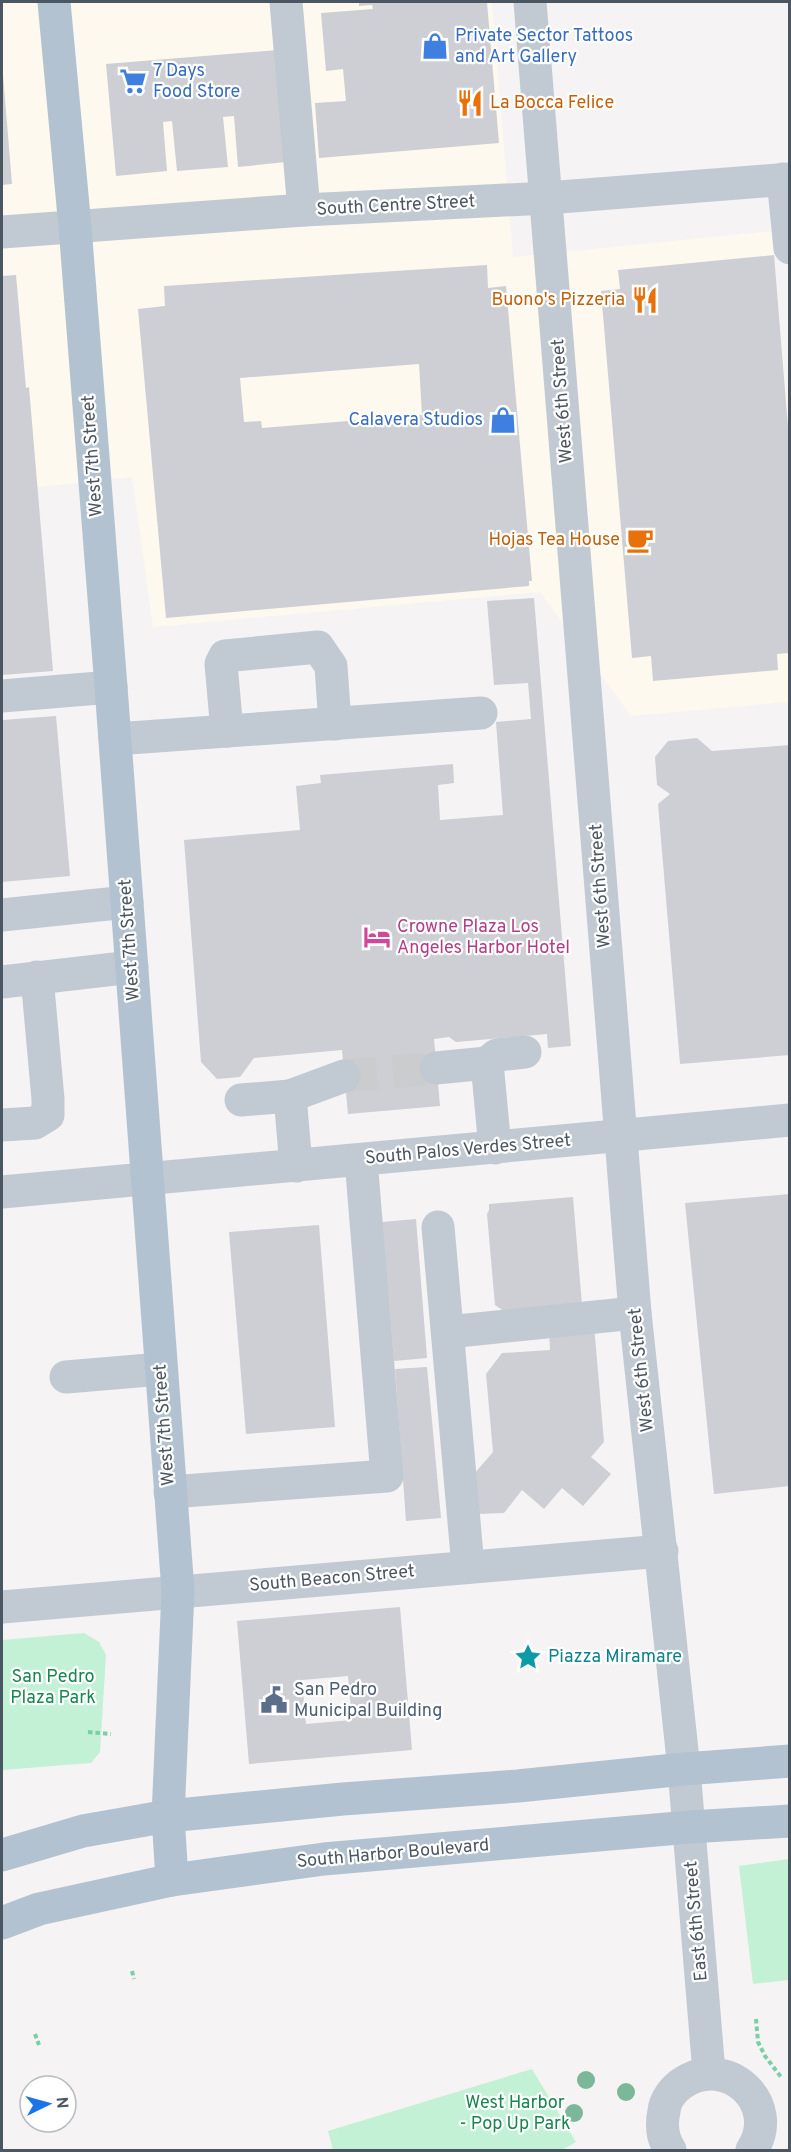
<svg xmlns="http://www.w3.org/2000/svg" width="791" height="2152" font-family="Overpass,sans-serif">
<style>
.commercial{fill:#fdf9ef}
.green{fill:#c3f1d5}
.building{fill:#cdcfd5;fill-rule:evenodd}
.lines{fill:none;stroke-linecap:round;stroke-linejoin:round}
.minor-tunnel{stroke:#caccce;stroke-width:33;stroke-dasharray:33 16;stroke-linecap:butt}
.path{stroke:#7ad0a6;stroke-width:4;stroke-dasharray:4.5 3;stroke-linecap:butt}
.minor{stroke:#c1cad2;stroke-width:33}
.major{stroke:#b3c2d1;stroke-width:33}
.tree{fill:#7bb799}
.labels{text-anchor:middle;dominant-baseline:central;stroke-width:4.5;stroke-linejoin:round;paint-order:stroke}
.shop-label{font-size:18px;fill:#366cbe;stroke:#fff;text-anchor:start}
.food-label{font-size:18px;fill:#c56008;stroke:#fff;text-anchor:end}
.street-label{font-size:18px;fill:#4a5661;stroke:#fff}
.hotel-label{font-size:18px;fill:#b23c85;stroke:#fff;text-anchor:start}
.culture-label{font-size:18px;fill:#0d838f;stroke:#fff;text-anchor:start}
.park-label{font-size:18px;fill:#17864f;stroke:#fff}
.service-label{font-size:18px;fill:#4e5e75;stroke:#fff;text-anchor:start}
</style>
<rect width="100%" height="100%" fill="#f5f3f3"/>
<!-- commercial -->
<polygon class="commercial" points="2,2 492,2 513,257 771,231 790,432 789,702 631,716 540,592 153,627 132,477 2,491"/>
<!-- green -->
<g class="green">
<polygon points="84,1633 99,1642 106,1655 100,1752 91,1763 2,1770 2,1640"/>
<polygon points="789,1859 789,1980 753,1984 739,1866"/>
<polygon points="532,2069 576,2142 562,2150 333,2150 328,2131"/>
</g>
<!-- building -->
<g class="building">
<polygon points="359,2 487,2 499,143 319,158 315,103 346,101 343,69 326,71 321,13 373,9 372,5 359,6"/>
<polygon points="277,50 286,162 238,167 234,116 223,117 228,167 177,171 172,121 163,122 167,171 116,176 106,64"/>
<polygon points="2,75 3,75 12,184 2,185"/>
<polygon points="774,255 790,451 789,653 777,654 778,670 653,681 651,656 632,658 601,291 620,289 618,270"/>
<path d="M487 265 488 288 506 286 532 581H529V586L166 618 138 309 165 306 164 286ZM419 364 422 415 262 428 261 421 244 422 240 378Z"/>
<polygon points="16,275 26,388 29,387 53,671 2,675 2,276"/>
<polygon points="534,598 571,1046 548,1048 547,1034 456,1042 449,1037 434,1039 440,1106 348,1114 342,1050 254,1058 240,1077 217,1079 201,1062 184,840 300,830 296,786 321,783 320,775 453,764 454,783 438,785 440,820 503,815 496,722 531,719 528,683 494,685 487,601"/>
<polygon points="56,716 70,876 2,882 2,720"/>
<polygon points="697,738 712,751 790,745 790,1055 680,1064 658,804 670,794 657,785 655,757 668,741"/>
<polygon points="790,1194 790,1486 714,1494 685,1203"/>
<polygon points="573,1197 582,1305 505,1312 495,1305 487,1214 489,1210 489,1204"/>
<polygon points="416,1219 427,1358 394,1361 382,1222"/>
<polygon points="319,1225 335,1427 246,1434 229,1232"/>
<polygon points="594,1325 604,1442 591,1457 611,1474 583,1506 562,1488 544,1509 522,1490 504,1513 477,1514 474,1474 493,1452 486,1374 502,1353 550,1350 549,1329"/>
<polygon points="427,1367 441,1518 406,1521 395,1369"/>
<path d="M400 1607 412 1750 249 1764 237 1621ZM348 1676 352 1720 306 1724 302 1680Z"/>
</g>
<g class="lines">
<!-- minor-tunnel -->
<polyline class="minor-tunnel" points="344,1076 436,1068"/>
<!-- path -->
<g class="path">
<polyline points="88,1732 111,1734"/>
<polyline points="788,1954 790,1954"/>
<polyline points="132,1971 134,1979"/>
<polyline points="756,2019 758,2042 765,2056 781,2077"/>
<polyline points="35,2034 39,2045"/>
</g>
<!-- minor -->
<g class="minor">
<polyline points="286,2 304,210"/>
<polyline points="530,2 635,1313 684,1769 709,2073"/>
<polyline points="783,179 790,248"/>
<polyline points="2,232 304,210 547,198 790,179"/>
<polyline points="2,696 111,687"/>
<polyline points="227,731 221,664 225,656 318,647 331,666 335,724"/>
<polyline points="115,739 481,713"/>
<polyline points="2,915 127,902"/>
<polyline points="2,982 132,967"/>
<polyline points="487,1063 495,1148"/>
<polyline points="436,1068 487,1063 497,1055 525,1052"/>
<polyline points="290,1096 296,1166"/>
<polyline points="241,1100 290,1096 344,1076"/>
<polyline points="2,1125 35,1123 48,1115 48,1099 37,977"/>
<polyline points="2,1192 790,1120"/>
<polyline points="438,1227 468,1567"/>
<polyline points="448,1332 635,1313"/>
<polyline points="66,1377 161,1369"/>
<polyline points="170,1492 387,1476 361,1160"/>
<polyline points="2,1607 662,1551"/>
<path d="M670 2150C662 2138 661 2125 664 2111 665 2100 673 2090 681 2084 727 2052 782 2104 752 2150"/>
</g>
<!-- major -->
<g class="major">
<polyline points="54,2 75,227 111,687 178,1591 168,1816 172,1880"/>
<polyline points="2,1855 83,1831 168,1816 343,1799 518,1786 684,1769 790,1761"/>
<polyline points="2,1923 39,1909 172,1880 324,1859 690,1827 790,1821"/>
</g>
</g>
<!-- trees -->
<g class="tree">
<circle cx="586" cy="2080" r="9"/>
<circle cx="626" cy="2092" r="9"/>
<circle cx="574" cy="2113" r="9"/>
</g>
<!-- icons -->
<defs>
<symbol id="shop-bare" viewBox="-9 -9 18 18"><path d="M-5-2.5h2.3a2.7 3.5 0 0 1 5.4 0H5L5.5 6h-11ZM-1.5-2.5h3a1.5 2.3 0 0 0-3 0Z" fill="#3f7fe0" stroke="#fff" stroke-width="2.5" paint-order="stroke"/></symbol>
<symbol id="supermarket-bare" viewBox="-9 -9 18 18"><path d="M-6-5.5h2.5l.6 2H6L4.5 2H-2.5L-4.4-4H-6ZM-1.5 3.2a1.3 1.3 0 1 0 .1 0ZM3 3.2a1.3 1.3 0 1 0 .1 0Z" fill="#3f7fe0" stroke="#fff" stroke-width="2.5" paint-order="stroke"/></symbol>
<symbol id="restaurant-bare" viewBox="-9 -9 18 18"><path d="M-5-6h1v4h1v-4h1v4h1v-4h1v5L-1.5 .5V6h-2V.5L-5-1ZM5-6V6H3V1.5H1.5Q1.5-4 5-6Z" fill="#e8710a" stroke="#fff" stroke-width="2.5" paint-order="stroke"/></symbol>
<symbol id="cafe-bare" viewBox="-9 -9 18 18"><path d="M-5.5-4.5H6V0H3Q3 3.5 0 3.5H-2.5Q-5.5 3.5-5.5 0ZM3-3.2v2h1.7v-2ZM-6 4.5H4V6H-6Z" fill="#e8710a" stroke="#fff" stroke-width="2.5" paint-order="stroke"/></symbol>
<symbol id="hotel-bare" viewBox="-9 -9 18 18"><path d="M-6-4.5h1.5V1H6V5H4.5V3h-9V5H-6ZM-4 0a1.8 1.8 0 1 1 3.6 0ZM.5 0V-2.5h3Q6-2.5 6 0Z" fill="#d1479c" stroke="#fff" stroke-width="2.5" paint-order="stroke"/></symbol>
<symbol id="sight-bare" viewBox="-9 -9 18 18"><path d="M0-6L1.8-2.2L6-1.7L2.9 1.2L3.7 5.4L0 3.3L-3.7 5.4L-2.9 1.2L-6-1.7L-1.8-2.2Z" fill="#0f9aa8" stroke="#fff" stroke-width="2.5" paint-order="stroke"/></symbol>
<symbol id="civic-bare" viewBox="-9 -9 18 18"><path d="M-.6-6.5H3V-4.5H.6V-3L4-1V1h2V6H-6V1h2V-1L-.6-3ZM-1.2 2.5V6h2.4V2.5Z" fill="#5c6f8a" stroke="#fff" stroke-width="2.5" paint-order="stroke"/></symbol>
</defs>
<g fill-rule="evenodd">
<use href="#shop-bare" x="416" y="27" width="38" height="38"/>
<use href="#supermarket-bare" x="114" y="62" width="38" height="38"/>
<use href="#restaurant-bare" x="451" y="84" width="38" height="38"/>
<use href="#restaurant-bare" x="626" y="281" width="38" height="38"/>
<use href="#shop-bare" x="484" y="401" width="38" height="38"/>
<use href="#cafe-bare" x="621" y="521" width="38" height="38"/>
<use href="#hotel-bare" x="358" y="918" width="38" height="38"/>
<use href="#sight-bare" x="509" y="1638" width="38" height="38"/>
<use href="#civic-bare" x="255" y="1681" width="38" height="38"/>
</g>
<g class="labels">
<!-- shop labels -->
<g class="shop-label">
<text x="455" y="36">Private Sector Tattoos<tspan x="455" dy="21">and Art Gallery</tspan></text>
<text x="153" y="71">7 Days<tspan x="153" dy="21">Food Store</tspan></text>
<text x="483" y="420" text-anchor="end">Calavera Studios</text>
</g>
<!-- food labels -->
<g class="food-label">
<text x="490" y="103" text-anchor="start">La Bocca Felice</text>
<text x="625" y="300">Buono's Pizzeria</text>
<text x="620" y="540">Hojas Tea House</text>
</g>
<!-- street labels -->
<g class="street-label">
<text transform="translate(396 206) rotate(-3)">South Centre Street</text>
<text transform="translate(563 401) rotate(-94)">West 6th Street</text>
<text transform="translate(93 456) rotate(-94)">West 7th Street</text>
<text transform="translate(601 886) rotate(-94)">West 6th Street</text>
<text transform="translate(130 940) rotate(-94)">West 7th Street</text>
<text transform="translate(468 1150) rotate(-5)">South Palos Verdes Street</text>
<text transform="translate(642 1370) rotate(-96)">West 6th Street</text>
<text transform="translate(165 1425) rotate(-94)">West 7th Street</text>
<text transform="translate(332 1579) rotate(-5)">South Beacon Street</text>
<text transform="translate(393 1854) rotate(-5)">South Harbor Boulevard</text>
<text transform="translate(697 1921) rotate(-95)">East 6th Street</text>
</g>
<!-- hotel labels -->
<g class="hotel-label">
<text x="397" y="927">Crowne Plaza Los<tspan x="397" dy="21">Angeles Harbor Hotel</tspan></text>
</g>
<!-- culture labels -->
<g class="culture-label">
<text x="548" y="1657">Piazza Miramare</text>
</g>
<!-- park labels -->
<g class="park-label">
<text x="53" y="1677">San Pedro<tspan x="53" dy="21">Plaza Park</tspan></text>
<text x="515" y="2103">West Harbor<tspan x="515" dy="21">- Pop Up Park</tspan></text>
</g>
<!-- service labels -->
<g class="service-label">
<text x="294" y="1690">San Pedro<tspan x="294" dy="21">Municipal Building</tspan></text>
</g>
</g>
<!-- border -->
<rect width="791" height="2152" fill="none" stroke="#4a5661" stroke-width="6"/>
<!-- north arrow -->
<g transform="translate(48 2104) rotate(85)"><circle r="28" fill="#ffffff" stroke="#b7bbc0" stroke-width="1.5"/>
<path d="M0-4.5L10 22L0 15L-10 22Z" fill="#1a73e8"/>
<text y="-9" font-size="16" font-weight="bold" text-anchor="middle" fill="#4a5661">N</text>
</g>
</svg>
